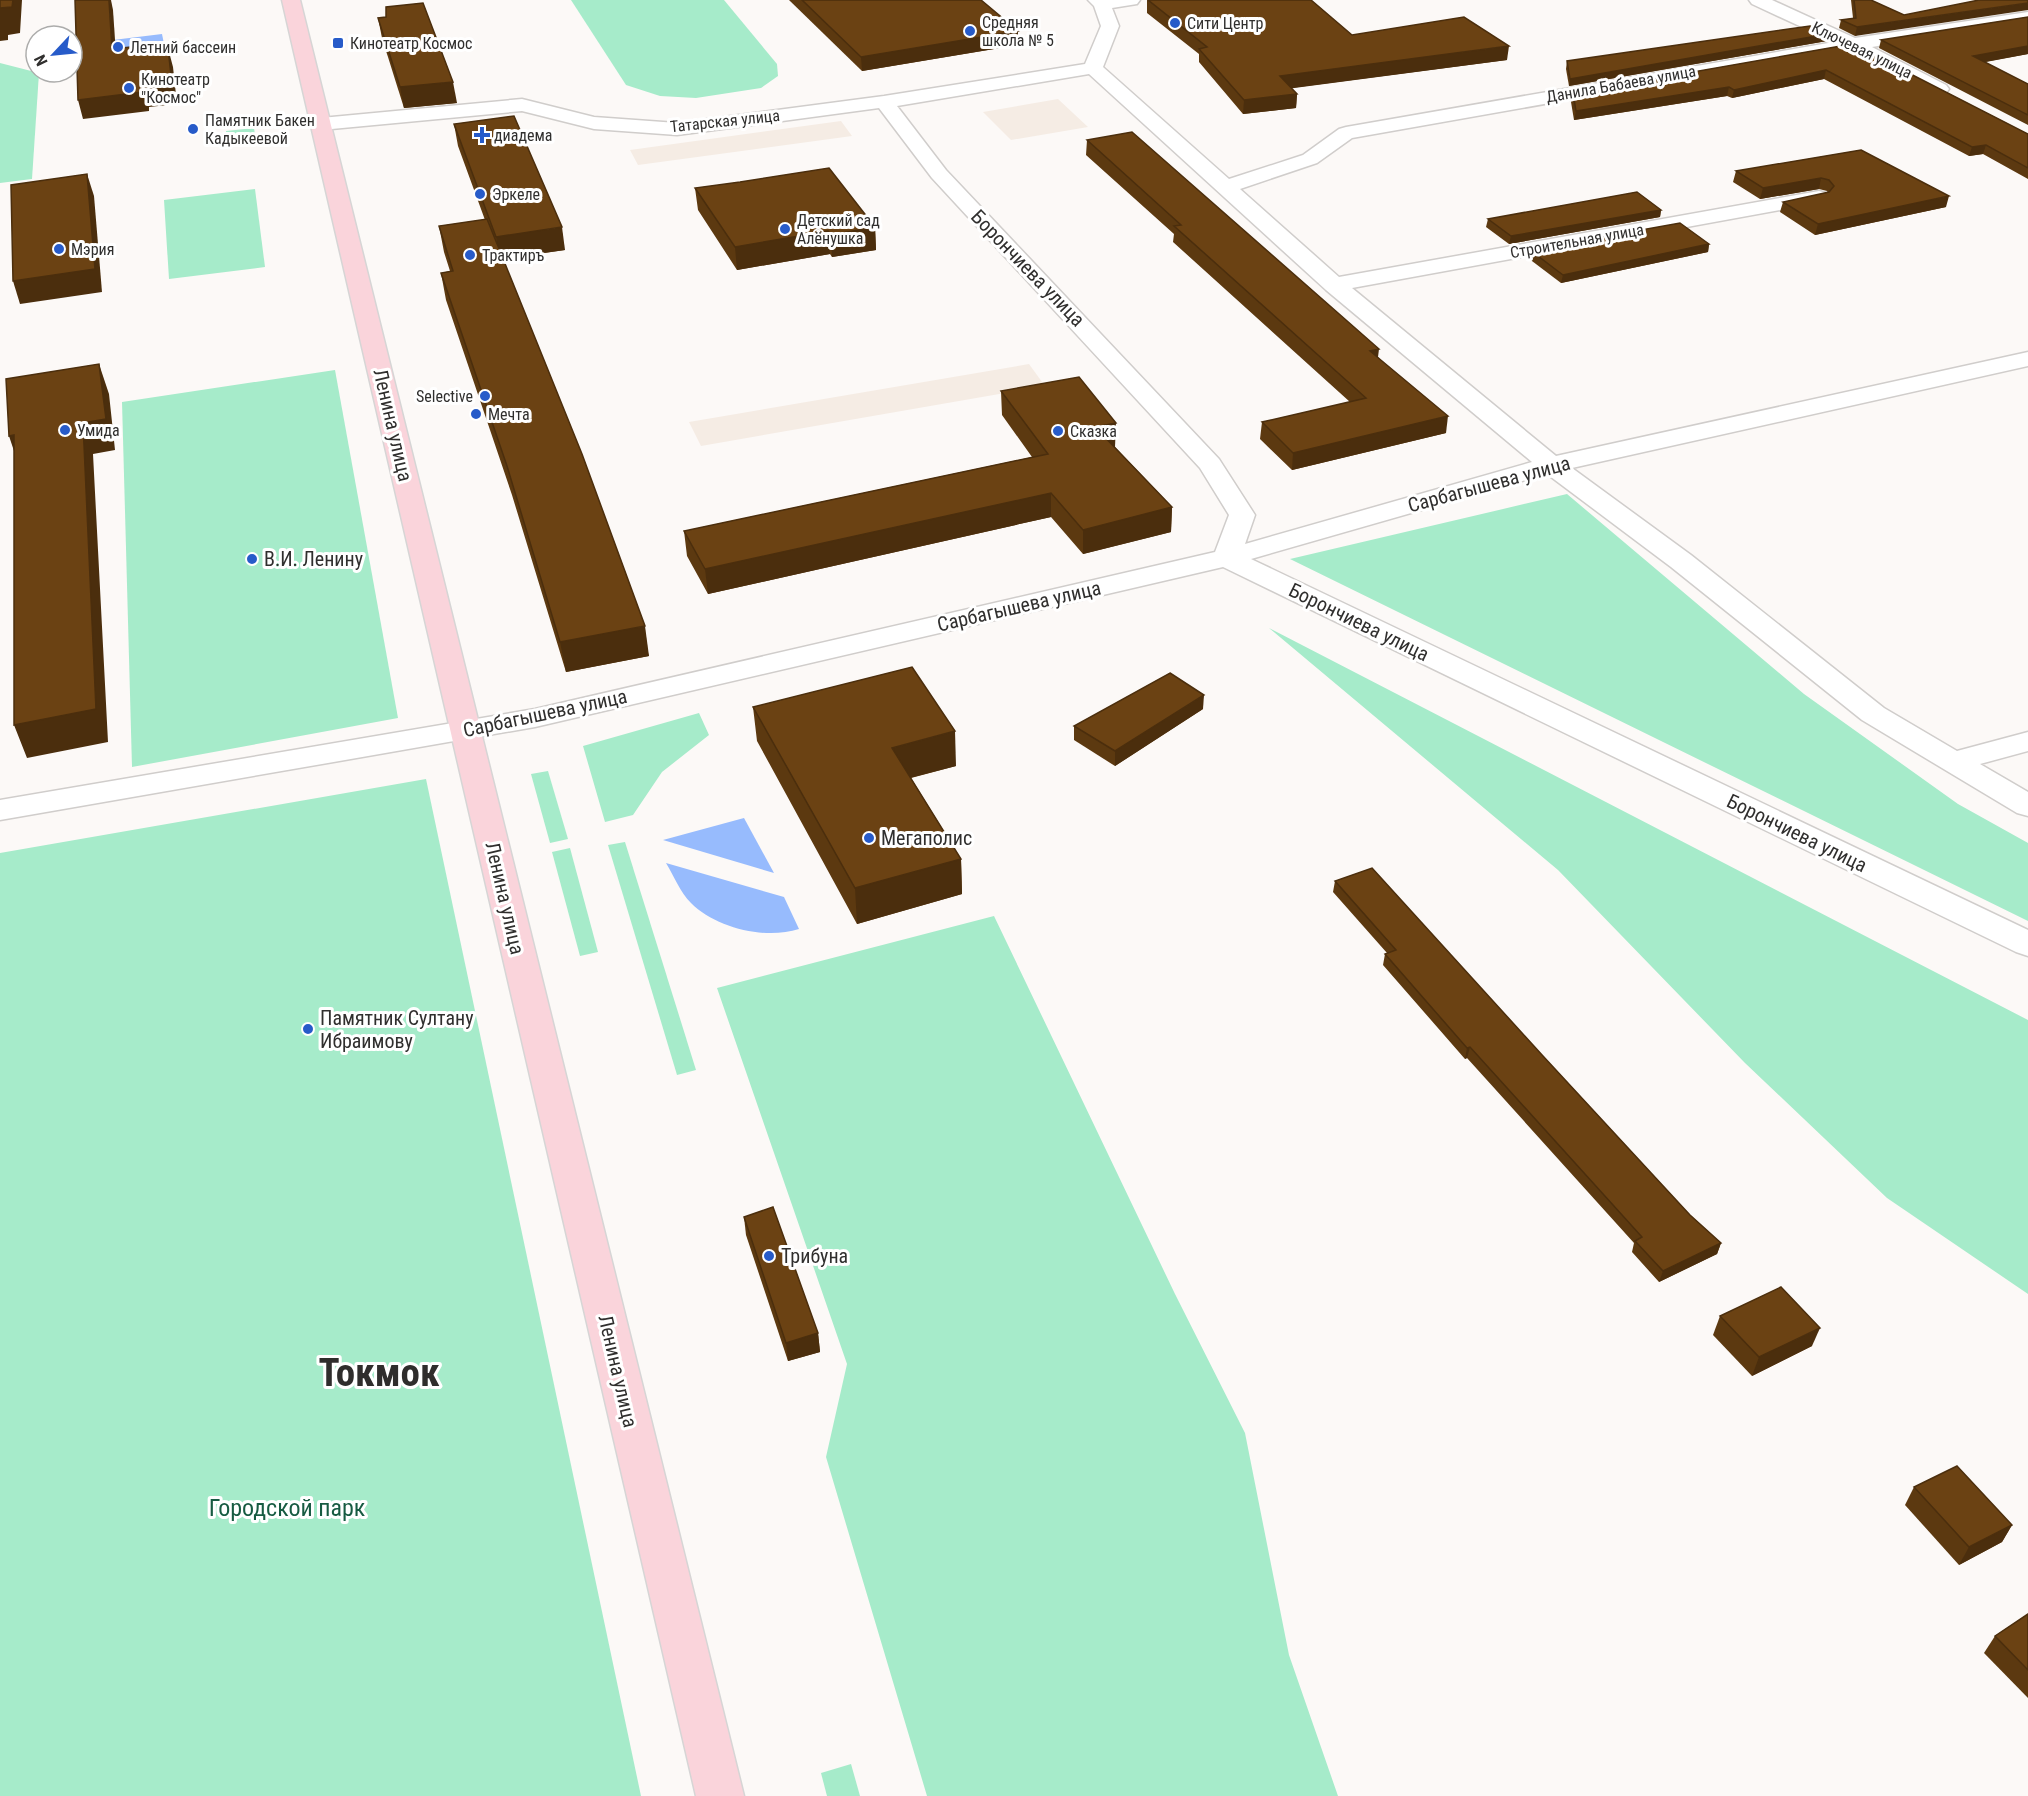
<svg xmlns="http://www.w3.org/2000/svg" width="2028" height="1796" font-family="'Roboto Condensed',sans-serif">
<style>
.built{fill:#f5ece4}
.green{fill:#a6ebca}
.water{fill:#97bbfd}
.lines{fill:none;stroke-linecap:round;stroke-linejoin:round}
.minor-casing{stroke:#d0cdcb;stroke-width:3}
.major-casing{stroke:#d6d5d5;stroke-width:3}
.minor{fill:#fff;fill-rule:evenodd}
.major{fill:#fad4db;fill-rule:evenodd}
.wall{fill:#5c3910}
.shaded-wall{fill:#4b2e0d}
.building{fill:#6b4213;stroke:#4b2e0d;stroke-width:1.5}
.poi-dot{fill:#275bc9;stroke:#fff;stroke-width:2}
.labels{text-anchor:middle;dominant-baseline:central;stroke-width:6;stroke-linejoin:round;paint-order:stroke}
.far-poi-label{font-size:16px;fill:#302f2e;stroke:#fff;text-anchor:start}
.far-street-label{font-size:16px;fill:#302f2e;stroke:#fff}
.street-label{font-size:20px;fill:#302f2e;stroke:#fff}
.poi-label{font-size:20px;fill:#302f2e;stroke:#fff;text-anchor:start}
.near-park-label{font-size:24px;fill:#175b42;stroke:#fff}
.near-town-label{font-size:39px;font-weight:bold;fill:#2f2d2c;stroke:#fff}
</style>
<rect width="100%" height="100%" fill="#fcf9f7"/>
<!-- built -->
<g class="built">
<polygon points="1058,99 1088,127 1011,140 983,112"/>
<polygon points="841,121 852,136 638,165 630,150"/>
<polygon points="1029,364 1045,386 701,446 689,422"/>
</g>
<!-- green -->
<g class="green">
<polygon points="571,0 724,0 777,64 778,76 761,88 696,98 660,96 626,85"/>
<polygon points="0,63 39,73 32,179 0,183"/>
<polygon points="254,128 256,142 227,146 226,131"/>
<polygon points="255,189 265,267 169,279 164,200"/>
<polygon points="335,370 398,718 132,767 122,402"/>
<polygon points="1567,494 1804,694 1958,804 2028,843 2028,921 1290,559"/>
<polygon points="1269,628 2028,1020 2028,1294 1887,1198 1745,1063 1558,870"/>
<polygon points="699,713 709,735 662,772 633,815 605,822 583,746"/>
<polygon points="548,771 568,839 550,843 531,774"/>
<polygon points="426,779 641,1796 0,1796 0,853"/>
<polygon points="625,842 696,1070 677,1075 608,845"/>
<polygon points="570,848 598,952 580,956 552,852"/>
<polygon points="994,916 1175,1294 1245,1433 1289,1655 1338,1796 927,1796 826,1457 847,1364 717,988"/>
<polygon points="851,1764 860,1796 827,1796 821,1773"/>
</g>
<!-- water -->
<g class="water">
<polygon points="162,34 165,49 72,60 72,45"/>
<polygon points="744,818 774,873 663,840"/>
<path d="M666 863 784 897 799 929C765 940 716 928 691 903 680 892 674 876 666 863Z"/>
</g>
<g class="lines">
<defs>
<path id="minor" d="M1088 0H1140L1137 4 1112 8 1119 26 1103 67 1229 179 1303 155 1339 129 1346 127 1834 42 1752 4 1749 0H1772L1855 38 2028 12V22L1872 47 1946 85 1949 89 1946 93 1939 95 1850 50 1352 138 1317 163 1240 189 1339 277 1819 191 1826 193 1829 197 1826 201 1819 203 1352 288 1556 456 2028 352V366L1572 468 1691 555 1884 708 1957 751 2028 732V751L1980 764 2028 792V816L2017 813 1862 720 1671 567 1547 474 1251 559 2028 930V956L2016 952 1223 567 535 727 0 820V800L535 709 1215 552 1229 515 1200 468 932 178 879 108 677 135 594 129 522 111 321 130 314 128 311 124 314 120 321 118 522 99 594 117 677 123 884 96 1085 64 1101 26 1094 6ZM1089 74 1326 290 1532 462 1245 544 1255 515 1219 459 946 170 897 106Z"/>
<polygon id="major" points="282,0 300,0 744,1796 696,1796"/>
</defs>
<!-- minor casing -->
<use href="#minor" class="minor-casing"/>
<!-- major casing -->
<use href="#major" class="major-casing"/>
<!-- minor -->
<use href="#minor" class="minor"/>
<!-- major -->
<use href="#major" class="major"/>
</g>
<!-- wall -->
<g class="wall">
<polygon points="789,0 981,0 1018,45 862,71"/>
<polygon points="1147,0 1352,35 1507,60 1291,88 1297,94 1296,108 1243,114 1199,62 1199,54 1147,13"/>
<polygon points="1851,0 1871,0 1904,15 1855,36 1839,28 1841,20 1853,18"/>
<polygon points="2028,17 2028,54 1984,62 2028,84 2028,125 1879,48 1881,40"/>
<polygon points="378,18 457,103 404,108 382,38"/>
<polygon points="1828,34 1827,41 1569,86 1566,69 1567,61"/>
<polygon points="1852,44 2028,134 2028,179 1983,154 1969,156 1824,79 1732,98 1727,96 1574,120 1571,102 1573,93"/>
<polygon points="454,124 565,250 503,259 649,656 566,672 512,495 446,300 441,273 450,271 444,252 439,226 485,220 458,146"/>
<polygon points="1087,140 1378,357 1446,433 1292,470 1260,439 1262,422 1350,402 1173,242 1174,234 1086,155"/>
<polygon points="1861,150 1946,207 1815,235 1780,212 1783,202 1828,193 1827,191 1819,189 1760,199 1733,182 1736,171"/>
<polygon points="695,188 875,227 876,250 832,257 830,254 737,270 698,210"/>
<polygon points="1661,210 1660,217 1509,244 1486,227 1488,219"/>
<polygon points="1709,244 1708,252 1561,283 1528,258 1530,250"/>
<polygon points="1001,391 1115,447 1172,507 1171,532 1083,554 1051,517 708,594 687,556 684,531 1032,457 1002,415"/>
<polygon points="753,707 956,766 911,778 961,859 962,894 857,924 757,741"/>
<polygon points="1203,709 1115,766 1074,740 1074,726"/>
<polygon points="1335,881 1543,1056 1690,1215 1721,1243 1717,1254 1659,1282 1632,1252 1634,1243 1467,1058 1465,1059 1383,965 1385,954 1387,953 1333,892"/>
<polygon points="744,1217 818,1333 820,1352 788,1361 746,1235"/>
<polygon points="1720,1316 1812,1346 1752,1376 1713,1335"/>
<polygon points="1914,1487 2012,1525 2002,1542 1959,1565 1905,1505"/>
<polygon points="2028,1614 2028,1698 1984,1653 1995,1636"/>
</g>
<!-- shaded-wall -->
<g class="shaded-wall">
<polygon points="13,0 22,0 20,33 8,35 8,40 0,41 0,8"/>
<polygon points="109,0 111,0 113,10 117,69 112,49"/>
<polygon points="2028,3 2028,10 1855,36 1857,27"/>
<polygon points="1018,31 1018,45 862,71 861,57"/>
<polygon points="1828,34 1827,41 1569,86 1570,79"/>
<polygon points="1509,46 1507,60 1279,90 1280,76"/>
<polygon points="2028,46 2028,54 1970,65 1973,56"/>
<polygon points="168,48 173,67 177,104 149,107 149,111 83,119 78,100 143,87"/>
<polygon points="1826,70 1824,79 1732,98 1734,90"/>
<polygon points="453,82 457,103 404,108 400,87"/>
<polygon points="1729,87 1727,96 1574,120 1576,111"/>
<polygon points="1297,94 1296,108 1243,114 1244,100"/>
<polygon points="1986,145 1983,154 1969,156 1972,147"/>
<polygon points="87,174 94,196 102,292 20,304 13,281"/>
<polygon points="1821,178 1819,189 1760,199 1763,188"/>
<polygon points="1949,196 1946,207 1815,235 1818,224"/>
<polygon points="1661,210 1660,217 1509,244 1511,236"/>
<polygon points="562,227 565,250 500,259 496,237"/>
<polygon points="875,227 876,250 832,257 831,235"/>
<polygon points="828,231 830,254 737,270 735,247"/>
<polygon points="1709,244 1708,252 1561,283 1563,275"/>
<polygon points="1379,349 1377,365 1370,351"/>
<polygon points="99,364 109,394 115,450 93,454 108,742 27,758 14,725 83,423"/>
<polygon points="1448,416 1446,433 1292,470 1293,453"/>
<polygon points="1116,423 1115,447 1095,451 1095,427"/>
<polygon points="14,435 19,466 9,436"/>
<polygon points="1051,493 1051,517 708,594 705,569"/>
<polygon points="1172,507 1171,532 1083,554 1083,530"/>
<polygon points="645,626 649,656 566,672 560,642"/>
<polygon points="1204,695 1203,709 1115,766 1115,751"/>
<polygon points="955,731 956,766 894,782 892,748"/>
<polygon points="961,859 962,894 857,924 855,888"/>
<polygon points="1470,1047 1467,1058 1465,1059 1467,1048"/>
<polygon points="1721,1243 1717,1254 1659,1282 1663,1271"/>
<polygon points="1820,1328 1812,1346 1752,1376 1759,1357"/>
<polygon points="818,1333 820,1352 788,1361 786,1343"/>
<polygon points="2012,1525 2002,1542 1959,1565 1969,1547"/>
</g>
<!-- building -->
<g class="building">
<polygon points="0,0 13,0 12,7 0,8"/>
<polygon points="75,0 109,0 112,49 140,46 140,51 168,48 172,84 143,87 143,92 78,100"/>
<polygon points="802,0 981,0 1018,31 861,57"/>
<polygon points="1148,0 1311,0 1352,35 1464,17 1509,46 1280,76 1297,94 1244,100 1199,49 1207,47"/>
<polygon points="1854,0 1871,0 1904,15 1979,0 2028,0 2028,3 1857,27 1841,20 1856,18"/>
<polygon points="423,3 453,82 400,87 378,18 386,17 386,7"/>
<polygon points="2028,17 2028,46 1973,56 2028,84 2028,115 1881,40"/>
<polygon points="1810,26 1828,34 1570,79 1567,61"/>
<polygon points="1852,44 2028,134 2028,168 1986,145 1972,147 1826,70 1734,90 1729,87 1576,111 1573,93"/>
<polygon points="514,116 562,227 496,237 454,124"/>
<polygon points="1132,132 1379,349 1370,351 1448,416 1293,453 1262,422 1366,398 1174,226 1181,225 1087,140"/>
<polygon points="1861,150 1949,196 1818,224 1783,202 1829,192 1834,186 1829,180 1821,178 1763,188 1736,171"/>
<polygon points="829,168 875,227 831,235 828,231 735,247 695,188 740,182"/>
<polygon points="87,174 95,269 13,281 11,185"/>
<polygon points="1637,192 1661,210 1511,236 1488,219"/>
<polygon points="487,219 582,454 645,626 560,642 507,466 441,273 453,271 439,226"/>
<polygon points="1680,223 1709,244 1563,275 1530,250"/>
<polygon points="99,364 106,419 83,423 96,709 14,725 14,435 9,436 6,379"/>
<polygon points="1079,377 1116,423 1095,427 1172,507 1083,530 1051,493 705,569 684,531 1048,454 1001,391"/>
<polygon points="912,667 955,731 892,748 961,859 855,888 753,707"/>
<polygon points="1170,673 1204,695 1115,751 1074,726"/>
<polygon points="1372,868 1543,1056 1690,1215 1721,1243 1663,1271 1635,1241 1642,1237 1470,1047 1467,1048 1385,954 1396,950 1335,881"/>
<polygon points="773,1207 818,1333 786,1343 744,1217"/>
<polygon points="1781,1287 1820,1328 1759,1357 1720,1316"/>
<polygon points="1957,1466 2012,1525 1969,1547 1914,1487"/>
<polygon points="2028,1614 2028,1670 1995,1636"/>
</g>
<!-- markers -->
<g class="poi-dot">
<circle cx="1175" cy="23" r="6"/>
<circle cx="970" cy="31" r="6"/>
<rect x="332" y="37" width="12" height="12" rx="3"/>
<circle cx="118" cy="47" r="6"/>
<circle cx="129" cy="88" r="6"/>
<circle cx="193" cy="129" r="6"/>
<path d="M479 126h6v6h6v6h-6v6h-6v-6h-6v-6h6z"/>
<circle cx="480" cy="194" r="6"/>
<circle cx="785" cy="229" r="6"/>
<circle cx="59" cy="249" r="6"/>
<circle cx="470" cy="255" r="6"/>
<circle cx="485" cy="396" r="6"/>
<circle cx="476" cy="414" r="6"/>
<circle cx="65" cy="430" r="6"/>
<circle cx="1058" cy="431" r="6"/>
<circle cx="252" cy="559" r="6"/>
<circle cx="869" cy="838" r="6"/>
<circle cx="308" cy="1029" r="6"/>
<circle cx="769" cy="1256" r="6"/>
</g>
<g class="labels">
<!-- far-poi labels -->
<g class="far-poi-label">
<text x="982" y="22">Средняя<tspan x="982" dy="18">школа № 5</tspan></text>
<text x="1187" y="23">Сити Центр</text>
<text x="350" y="43">Кинотеатр Космос</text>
<text x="130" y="47">Летний бассеин</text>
<text x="141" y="79">Кинотеатр<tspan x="141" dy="18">"Космос"</tspan></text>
<text x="205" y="120">Памятник Бакен<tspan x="205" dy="18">Кадыкеевой</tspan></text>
<text x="494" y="135">диадема</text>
<text x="492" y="194">Эркеле</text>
<text x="797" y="220">Детский сад<tspan x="797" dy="18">Алёнушка</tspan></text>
<text x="71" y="249">Мэрия</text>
<text x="482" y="255">Трактиръ</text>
<text x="473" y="396" text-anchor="end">Selective</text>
<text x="488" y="414">Мечта</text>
<text x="77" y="430">Умида</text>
<text x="1070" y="431">Сказка</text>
</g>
<!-- far-street labels -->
<g class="far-street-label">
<text transform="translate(1862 50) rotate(26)">Ключевая улица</text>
<text transform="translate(1621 84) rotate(-10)">Данила Бабаева улица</text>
<text transform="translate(725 121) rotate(-6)">Татарская улица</text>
<text transform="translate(1577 241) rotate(-10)">Строительная улица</text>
</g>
<!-- street labels -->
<g class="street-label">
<text transform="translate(1028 268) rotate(46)">Борончиева улица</text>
<text transform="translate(393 425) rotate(77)">Ленина улица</text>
<text transform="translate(1489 484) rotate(-15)">Сарбагышева улица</text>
<text transform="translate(1019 606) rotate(-13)">Сарбагышева улица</text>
<text transform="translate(1359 622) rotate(26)">Борончиева улица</text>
<text transform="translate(545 713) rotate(-12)">Сарбагышева улица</text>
<text transform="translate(1797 833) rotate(26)">Борончиева улица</text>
<text transform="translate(505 898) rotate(77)">Ленина улица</text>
<text transform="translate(618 1371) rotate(77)">Ленина улица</text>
</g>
<!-- poi labels -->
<g class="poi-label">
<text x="264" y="559">В.И. Ленину</text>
<text x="881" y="838">Мегаполис</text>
<text x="320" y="1018">Памятник Султану<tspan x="320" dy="23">Ибраимову</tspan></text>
<text x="781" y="1256">Трибуна</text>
</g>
<!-- near-park labels -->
<g class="near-park-label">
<text x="287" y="1508">Городской парк</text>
</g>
<!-- near-town labels -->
<g class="near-town-label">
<text x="379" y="1373">Токмок</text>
</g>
</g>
<!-- north arrow -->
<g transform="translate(54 54) rotate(244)"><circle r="28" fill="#ffffff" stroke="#acacab" stroke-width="1.5"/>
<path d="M0-4.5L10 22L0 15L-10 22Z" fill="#275bc9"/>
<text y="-9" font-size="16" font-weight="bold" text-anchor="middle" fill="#302f2e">N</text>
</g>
</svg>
